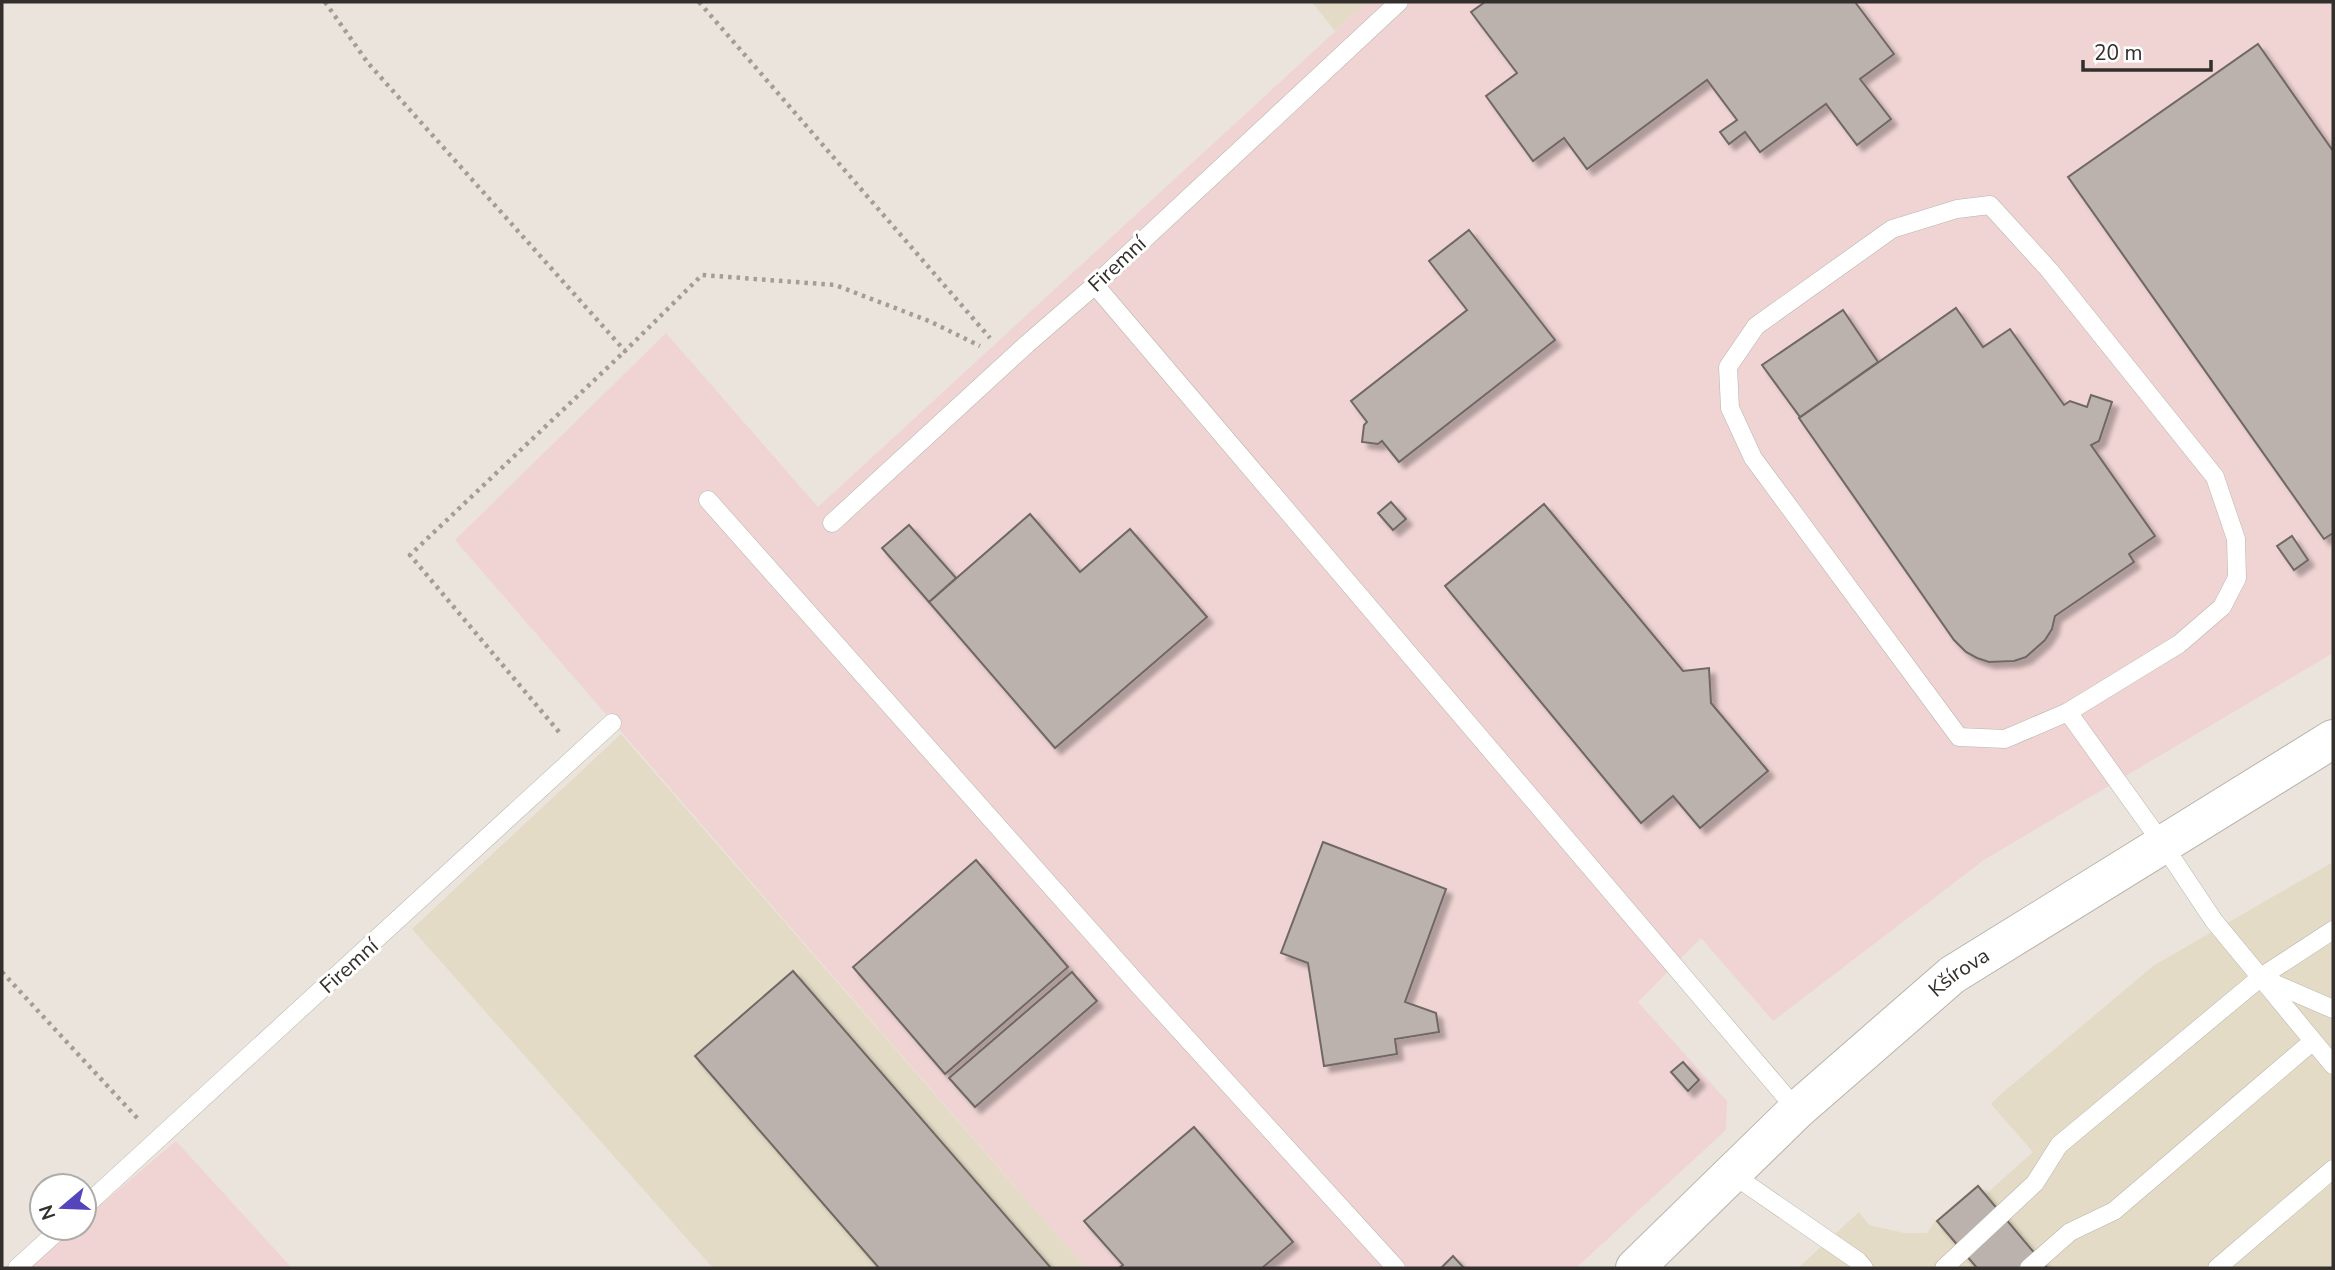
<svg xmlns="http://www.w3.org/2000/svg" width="2335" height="1270" font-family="'Nunito Sans',sans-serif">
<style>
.commercial{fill:#efd4d3}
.industrial{fill:#e3dbc5}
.building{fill:#bbb1ad;stroke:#706863;stroke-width:2;filter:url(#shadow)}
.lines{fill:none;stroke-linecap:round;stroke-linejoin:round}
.service-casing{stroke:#bab3ab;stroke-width:19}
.tertiary-casing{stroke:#bab3ab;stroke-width:40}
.path{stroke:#a39d97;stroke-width:4.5;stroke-dasharray:3.5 5;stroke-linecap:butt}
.service{stroke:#fff;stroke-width:18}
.tertiary{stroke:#fff;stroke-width:38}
.labels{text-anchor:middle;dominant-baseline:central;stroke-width:6;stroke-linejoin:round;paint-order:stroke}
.street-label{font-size:21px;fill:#322f2c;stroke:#fff}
</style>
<defs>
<filter id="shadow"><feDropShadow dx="6" dy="6" stdDeviation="2" flood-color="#0004"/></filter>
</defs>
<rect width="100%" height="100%" fill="#ebe4dc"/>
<!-- commercial -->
<g class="commercial">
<polygon points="1367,2 2333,2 2333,653 1984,860 1773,1021 1701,938 1638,1002 1727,1101 1726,1130 1576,1268 1086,1268 455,540 666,333 818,507"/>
<polygon points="176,1141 292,1268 26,1268 74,1228 84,1228 84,1219"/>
</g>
<!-- industrial -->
<g class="industrial">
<polygon points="1312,2 1367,2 1335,31"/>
<polygon points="621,734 1086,1268 713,1268 412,929"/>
<polygon points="2333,862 2333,1268 1798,1268 1859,1212 1869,1225 1904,1233 1927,1233 1935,1221 1978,1184 1986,1194 2033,1152 1991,1104 2000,1095 2153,966"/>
</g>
<!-- building -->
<g class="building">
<polygon points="1485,2 1855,2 1894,54 1860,79 1891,119 1857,145 1826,104 1760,152 1745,132 1729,144 1720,132 1737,120 1707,80 1587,169 1564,138 1533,161 1486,96 1517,73 1471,12"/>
<polygon points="2258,44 2333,151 2333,533 2324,539 2068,177"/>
<polygon points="1469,230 1555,340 1399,462 1382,441 1378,444 1362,442 1364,425 1367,422 1351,401 1467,310 1429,261"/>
<polygon points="1956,308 1983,347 2010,329 2064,405 2070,401 2087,407 2091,395 2112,402 2099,441 2091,445 2155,536 2129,554 2134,562 2055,616 2052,629 2045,640 2026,657 2014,661 1989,662 1977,658 1966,652 1954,640 1799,418"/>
<polygon points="1843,310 1878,362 1800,417 1762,365"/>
<polygon points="1391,502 1406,519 1393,530 1378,513"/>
<polygon points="1544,504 1683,671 1709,668 1711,703 1768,771 1700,828 1673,796 1641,823 1445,586"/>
<polygon points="1030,514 1080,572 1130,529 1207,617 1055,748 929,602"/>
<polygon points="909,525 956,578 929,602 882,548"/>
<polygon points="2292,536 2308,560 2294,570 2277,546"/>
<polygon points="1323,842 1446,889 1405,1002 1436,1013 1439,1032 1395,1039 1397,1054 1324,1066 1308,963 1281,953"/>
<polygon points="976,860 1068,967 945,1074 853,967"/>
<polygon points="793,971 1051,1268 879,1268 695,1056"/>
<polygon points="1072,972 1097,1001 975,1107 949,1078"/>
<polygon points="1683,1062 1699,1080 1688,1091 1671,1072"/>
<polygon points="1194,1127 1293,1242 1262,1268 1119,1268 1123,1265 1084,1221"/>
<polygon points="1978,1186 2047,1268 1977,1268 1937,1221"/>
<polygon points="1453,1256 1464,1268 1441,1268"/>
</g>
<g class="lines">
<defs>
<g id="service">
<polyline points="1095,285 1797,1110"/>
<polyline points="708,500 1143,990 1396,1268"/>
<polyline points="832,523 1027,344 1095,285 1399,2"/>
<polyline points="2068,712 2179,644 2222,607 2237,578 2236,539 2215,477 2050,271 1990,205 1957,209 1892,229 1756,326 1728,367 1730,408 1753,458 1959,737 2005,739 2068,712 2164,846 2214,921 2333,1065"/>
<polyline points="2266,980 2333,1009"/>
<polyline points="1732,1174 1858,1261 1864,1268"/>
<polyline points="84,1207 612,723"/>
<polyline points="17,1268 61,1228"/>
<polyline points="1944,1268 2035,1183 2059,1145 2261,977 2333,930"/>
<polyline points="2029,1268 2070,1232 2114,1211 2313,1041"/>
<polyline points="2217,1268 2333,1169"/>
</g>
<g id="tertiary">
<path id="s1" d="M1635 1268 1797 1110 1952 975 2333 739"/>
</g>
</defs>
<!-- service casing -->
<use href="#service" class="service-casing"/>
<!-- tertiary casing -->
<use href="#tertiary" class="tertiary-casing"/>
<!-- path -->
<g class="path">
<polyline points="325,2 368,63 625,351 702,275 835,285 929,321 980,346"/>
<polyline points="699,2 990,338"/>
<polyline points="559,732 410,555 625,351"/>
<polyline points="2,972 138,1119"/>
</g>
<!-- service -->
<use href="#service" class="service"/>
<!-- tertiary -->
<use href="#tertiary" class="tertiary"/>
</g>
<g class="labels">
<!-- street labels -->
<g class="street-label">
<text transform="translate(1117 264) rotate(-43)">Firemní</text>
<text transform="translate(349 966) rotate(-42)">Firemní</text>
<text stroke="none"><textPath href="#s1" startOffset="439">Kšírova</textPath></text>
</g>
</g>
<!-- border -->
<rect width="2335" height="1270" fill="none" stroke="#322f2c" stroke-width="7"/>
<!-- north arrow -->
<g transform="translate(63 1207) rotate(251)"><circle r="33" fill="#ffffff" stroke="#adacab" stroke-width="2"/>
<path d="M0-5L12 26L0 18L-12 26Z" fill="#5445bc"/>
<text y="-10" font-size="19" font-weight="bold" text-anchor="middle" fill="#322f2c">N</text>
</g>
<!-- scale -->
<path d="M2083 60v10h128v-10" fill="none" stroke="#322f2c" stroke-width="3.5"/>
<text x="2094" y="60" font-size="21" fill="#322f2c" stroke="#ffffff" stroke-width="5" paint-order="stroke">20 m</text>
</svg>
